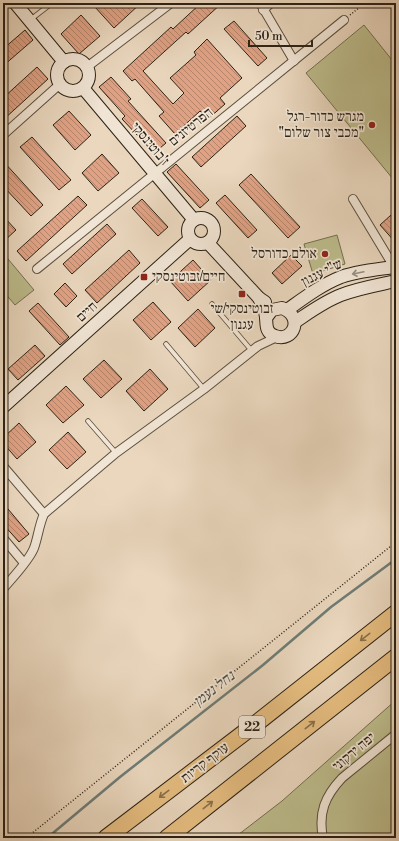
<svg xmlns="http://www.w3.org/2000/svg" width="399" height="841" font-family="'Libre Bodoni','Frank Ruhl Libre',serif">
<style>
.green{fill:#bdbc8c;stroke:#746f50}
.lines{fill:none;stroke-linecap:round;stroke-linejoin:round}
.stream{stroke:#6d7c76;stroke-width:2.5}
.building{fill:url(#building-back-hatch);stroke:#2c2215}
.lane-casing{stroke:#5c4f3f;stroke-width:5.5}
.street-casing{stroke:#5c4f3f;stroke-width:10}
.secondary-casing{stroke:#2c2215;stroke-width:14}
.highway-casing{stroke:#2c2215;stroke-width:18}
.path{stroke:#2c2215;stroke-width:1.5;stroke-dasharray:1 2;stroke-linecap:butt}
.lane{stroke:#f1e5d5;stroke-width:4}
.street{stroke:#f1e5d5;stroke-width:8}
.secondary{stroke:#f1e5d5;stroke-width:12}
.highway{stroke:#e5bc7f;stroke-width:16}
.oneway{stroke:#988d7f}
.oneway2{stroke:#886f4a}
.poi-dot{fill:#8f2418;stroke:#f1e5d5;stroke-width:1.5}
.labels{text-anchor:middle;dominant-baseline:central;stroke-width:3.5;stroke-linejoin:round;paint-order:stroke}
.shield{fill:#f1e5d5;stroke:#675c4f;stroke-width:1}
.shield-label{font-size:13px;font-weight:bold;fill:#2c2215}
.poi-label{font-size:14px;fill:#2c2215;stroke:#f1e5d5;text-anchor:end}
.street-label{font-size:14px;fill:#2c2215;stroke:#f1e5d5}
.water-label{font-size:15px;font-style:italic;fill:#4c4f45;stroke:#f1e5d5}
</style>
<defs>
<pattern id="building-back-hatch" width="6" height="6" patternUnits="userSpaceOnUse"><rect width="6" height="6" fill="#e0a284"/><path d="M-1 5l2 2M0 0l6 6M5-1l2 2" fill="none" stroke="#b6846b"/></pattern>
</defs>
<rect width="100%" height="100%" fill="#ead7be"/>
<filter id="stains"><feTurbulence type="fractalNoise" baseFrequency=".005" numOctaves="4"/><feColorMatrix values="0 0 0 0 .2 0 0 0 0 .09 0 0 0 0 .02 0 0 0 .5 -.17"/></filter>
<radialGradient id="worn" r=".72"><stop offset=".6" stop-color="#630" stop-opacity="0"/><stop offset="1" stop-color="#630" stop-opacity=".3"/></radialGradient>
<!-- green -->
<g class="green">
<polygon points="364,25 396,65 396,177 393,179 306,73"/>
<polygon points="337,235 345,264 313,274 304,244"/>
<polygon points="3,253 34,290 15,305 3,291"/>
<polygon points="396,700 396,838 234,838 282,801"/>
</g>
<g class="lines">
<!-- stream -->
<polyline class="stream" points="47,838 120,777 263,665 331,607 396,559"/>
</g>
<!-- building -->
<g class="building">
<polygon points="97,3 141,3 114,28 94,6"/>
<polygon points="201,3 222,3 188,34 186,32 143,71 173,104 184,93 170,78 196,55 194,52 207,39 242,78 220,98 225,104 208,119 200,111 175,134 159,116 164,112 135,79 132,81 123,71 171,27 173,29"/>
<polygon points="81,15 100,36 79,54 61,34"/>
<polygon points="234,21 267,58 258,66 224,29"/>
<polygon points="25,30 33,40 3,66 3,49"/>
<polygon points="37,67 48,79 3,120 3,98"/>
<polygon points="111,77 131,99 128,101 166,143 154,153 122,119 125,116 99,87"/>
<polygon points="69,111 91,135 75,150 53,125"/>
<polygon points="237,116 246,126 201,167 192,157"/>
<polygon points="32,137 71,180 59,190 20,147"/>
<polygon points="102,154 119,173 98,191 82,173"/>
<polygon points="3,161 43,205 31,216 3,186"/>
<polygon points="176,164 209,200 200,208 167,172"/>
<polygon points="251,174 300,227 288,238 239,185"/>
<polygon points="225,195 257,230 248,238 216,203"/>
<polygon points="78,196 87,205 26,261 17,251"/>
<polygon points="142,199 168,227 158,236 132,208"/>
<polygon points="391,215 396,221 396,243 380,225"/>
<polygon points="3,216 16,230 3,242"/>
<polygon points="107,224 116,234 72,274 63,264"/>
<polygon points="129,250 140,263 97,303 85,290"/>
<polygon points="291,255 302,266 282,284 272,273"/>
<polygon points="193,260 211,280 188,301 170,281"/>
<polygon points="65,283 77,296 66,307 54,294"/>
<polygon points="153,302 171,322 151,340 133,320"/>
<polygon points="38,303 69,337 60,345 29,311"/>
<polygon points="198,309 215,328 195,347 178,328"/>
<polygon points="35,345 45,356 18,380 8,369"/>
<polygon points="104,360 122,379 101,398 83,379"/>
<polygon points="150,369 168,389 144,411 126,391"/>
<polygon points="66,386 84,405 63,423 46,405"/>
<polygon points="19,423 36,442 17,459 3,443 3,438"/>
<polygon points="68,432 86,452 67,469 49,450"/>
<polygon points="3,503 29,534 19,542 3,524"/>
</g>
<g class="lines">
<defs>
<g id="lane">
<polyline points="30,20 52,3"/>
<polyline points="212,304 252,351"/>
<polyline points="166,344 204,389"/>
<polyline points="88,421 116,453"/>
</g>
<g id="street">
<polyline points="260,3 294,61"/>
<polyline points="263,10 271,3"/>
<polyline points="87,67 171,3"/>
<polyline points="3,135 60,84"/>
<polyline points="353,199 394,267"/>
<polyline points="37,269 344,20"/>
<polyline points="3,466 44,514"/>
<polyline points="3,538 24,563"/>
<path d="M3 589C12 578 29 561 34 548 38 537 39 525 44 514L116 453 204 389 258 346 277 337"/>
<path d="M323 838C318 813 325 796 342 778L396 734"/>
</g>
<g id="secondary">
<polyline points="15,3 64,62"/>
<circle cx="73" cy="75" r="16"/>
<polyline points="83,88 194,220"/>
<circle cx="201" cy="231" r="13"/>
<polyline points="208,243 259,298 265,302"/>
<path d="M259 298C261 303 264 307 265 312 268 321 263 332 275 336 294 343 304 316 282 308L272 310 266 318"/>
<path d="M287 310C304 298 321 285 341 277 358 271 378 269 396 267"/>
<path d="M295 322C310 312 325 301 341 295 359 288 378 285 396 281"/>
<polyline points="3,407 190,239"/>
</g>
<g id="highway">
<polyline points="106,838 253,726 396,613"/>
<polyline points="167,838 396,657"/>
</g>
</defs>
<!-- lane casing -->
<use href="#lane" class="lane-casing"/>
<!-- street casing -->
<use href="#street" class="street-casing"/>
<!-- secondary casing -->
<use href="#secondary" class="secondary-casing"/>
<!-- highway casing -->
<use href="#highway" class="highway-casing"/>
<!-- path -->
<g class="path">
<polyline points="350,15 365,3"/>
<polyline points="26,838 396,542"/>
</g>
<!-- lane -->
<use href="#lane" class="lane"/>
<!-- street -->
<use href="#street" class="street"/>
<!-- secondary -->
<use href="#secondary" class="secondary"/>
<!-- highway -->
<use href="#highway" class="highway"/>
</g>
<!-- one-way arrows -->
<defs><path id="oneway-shaft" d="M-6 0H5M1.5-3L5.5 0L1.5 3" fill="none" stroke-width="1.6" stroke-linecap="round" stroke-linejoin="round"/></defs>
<use class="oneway" href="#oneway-shaft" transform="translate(358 273) rotate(168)"/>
<g class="oneway2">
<use href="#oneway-shaft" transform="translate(365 637) rotate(142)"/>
<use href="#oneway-shaft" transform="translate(310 725) rotate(-38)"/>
<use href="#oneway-shaft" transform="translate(164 794) rotate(143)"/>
<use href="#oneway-shaft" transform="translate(208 805) rotate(-38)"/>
</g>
<!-- markers -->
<g class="poi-dot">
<circle cx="372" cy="125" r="4"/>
<circle cx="325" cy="254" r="4"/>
<rect x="140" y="273" width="8" height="8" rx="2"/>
<rect x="238" y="290" width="8" height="8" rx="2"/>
</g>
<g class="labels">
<!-- shield labels -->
<rect class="shield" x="239" y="716" width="26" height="22" rx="3"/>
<g class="shield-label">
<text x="252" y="727">22</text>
</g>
<!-- poi labels -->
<g class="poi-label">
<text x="364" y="117">מגרש כדור-רגל<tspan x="364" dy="16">"מכבי צור שלום"</tspan></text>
<text x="317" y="254">אולם כדורסל</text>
<text x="152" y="277" text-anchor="start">חיים/זבוטינסקי</text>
<text x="242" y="309" text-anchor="middle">זבוטינסקי/שי<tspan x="242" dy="16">עגנון</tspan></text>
</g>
<!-- street labels -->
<g class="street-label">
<text transform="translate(191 127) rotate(-39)">הפרטיזנים</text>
<text transform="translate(150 144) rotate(50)">ז'בוטינסקי</text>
<text transform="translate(322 273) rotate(-27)">ש"י עגנון</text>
<text transform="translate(87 312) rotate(-42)">חיים</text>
<text transform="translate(354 752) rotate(-40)">יפה ירקוני</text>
<text transform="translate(205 763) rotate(-37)">עוקף קריות</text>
</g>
<!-- water labels -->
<g class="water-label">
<text transform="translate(214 689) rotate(-38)">נחל נעמן</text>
</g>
</g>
<!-- margin -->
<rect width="399" height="841" fill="none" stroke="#ead7be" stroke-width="16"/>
<rect x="4" y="4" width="391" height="833" fill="none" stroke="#2c2215" stroke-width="2"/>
<rect x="8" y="8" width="383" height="825" fill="none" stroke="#2c2215"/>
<!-- scale -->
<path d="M249 40v6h63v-6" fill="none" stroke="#2c2215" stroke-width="2"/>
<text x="255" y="40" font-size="12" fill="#2c2215" stroke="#f1e5d5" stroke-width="3" paint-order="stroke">50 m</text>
<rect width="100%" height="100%" filter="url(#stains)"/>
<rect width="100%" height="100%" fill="url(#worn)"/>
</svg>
